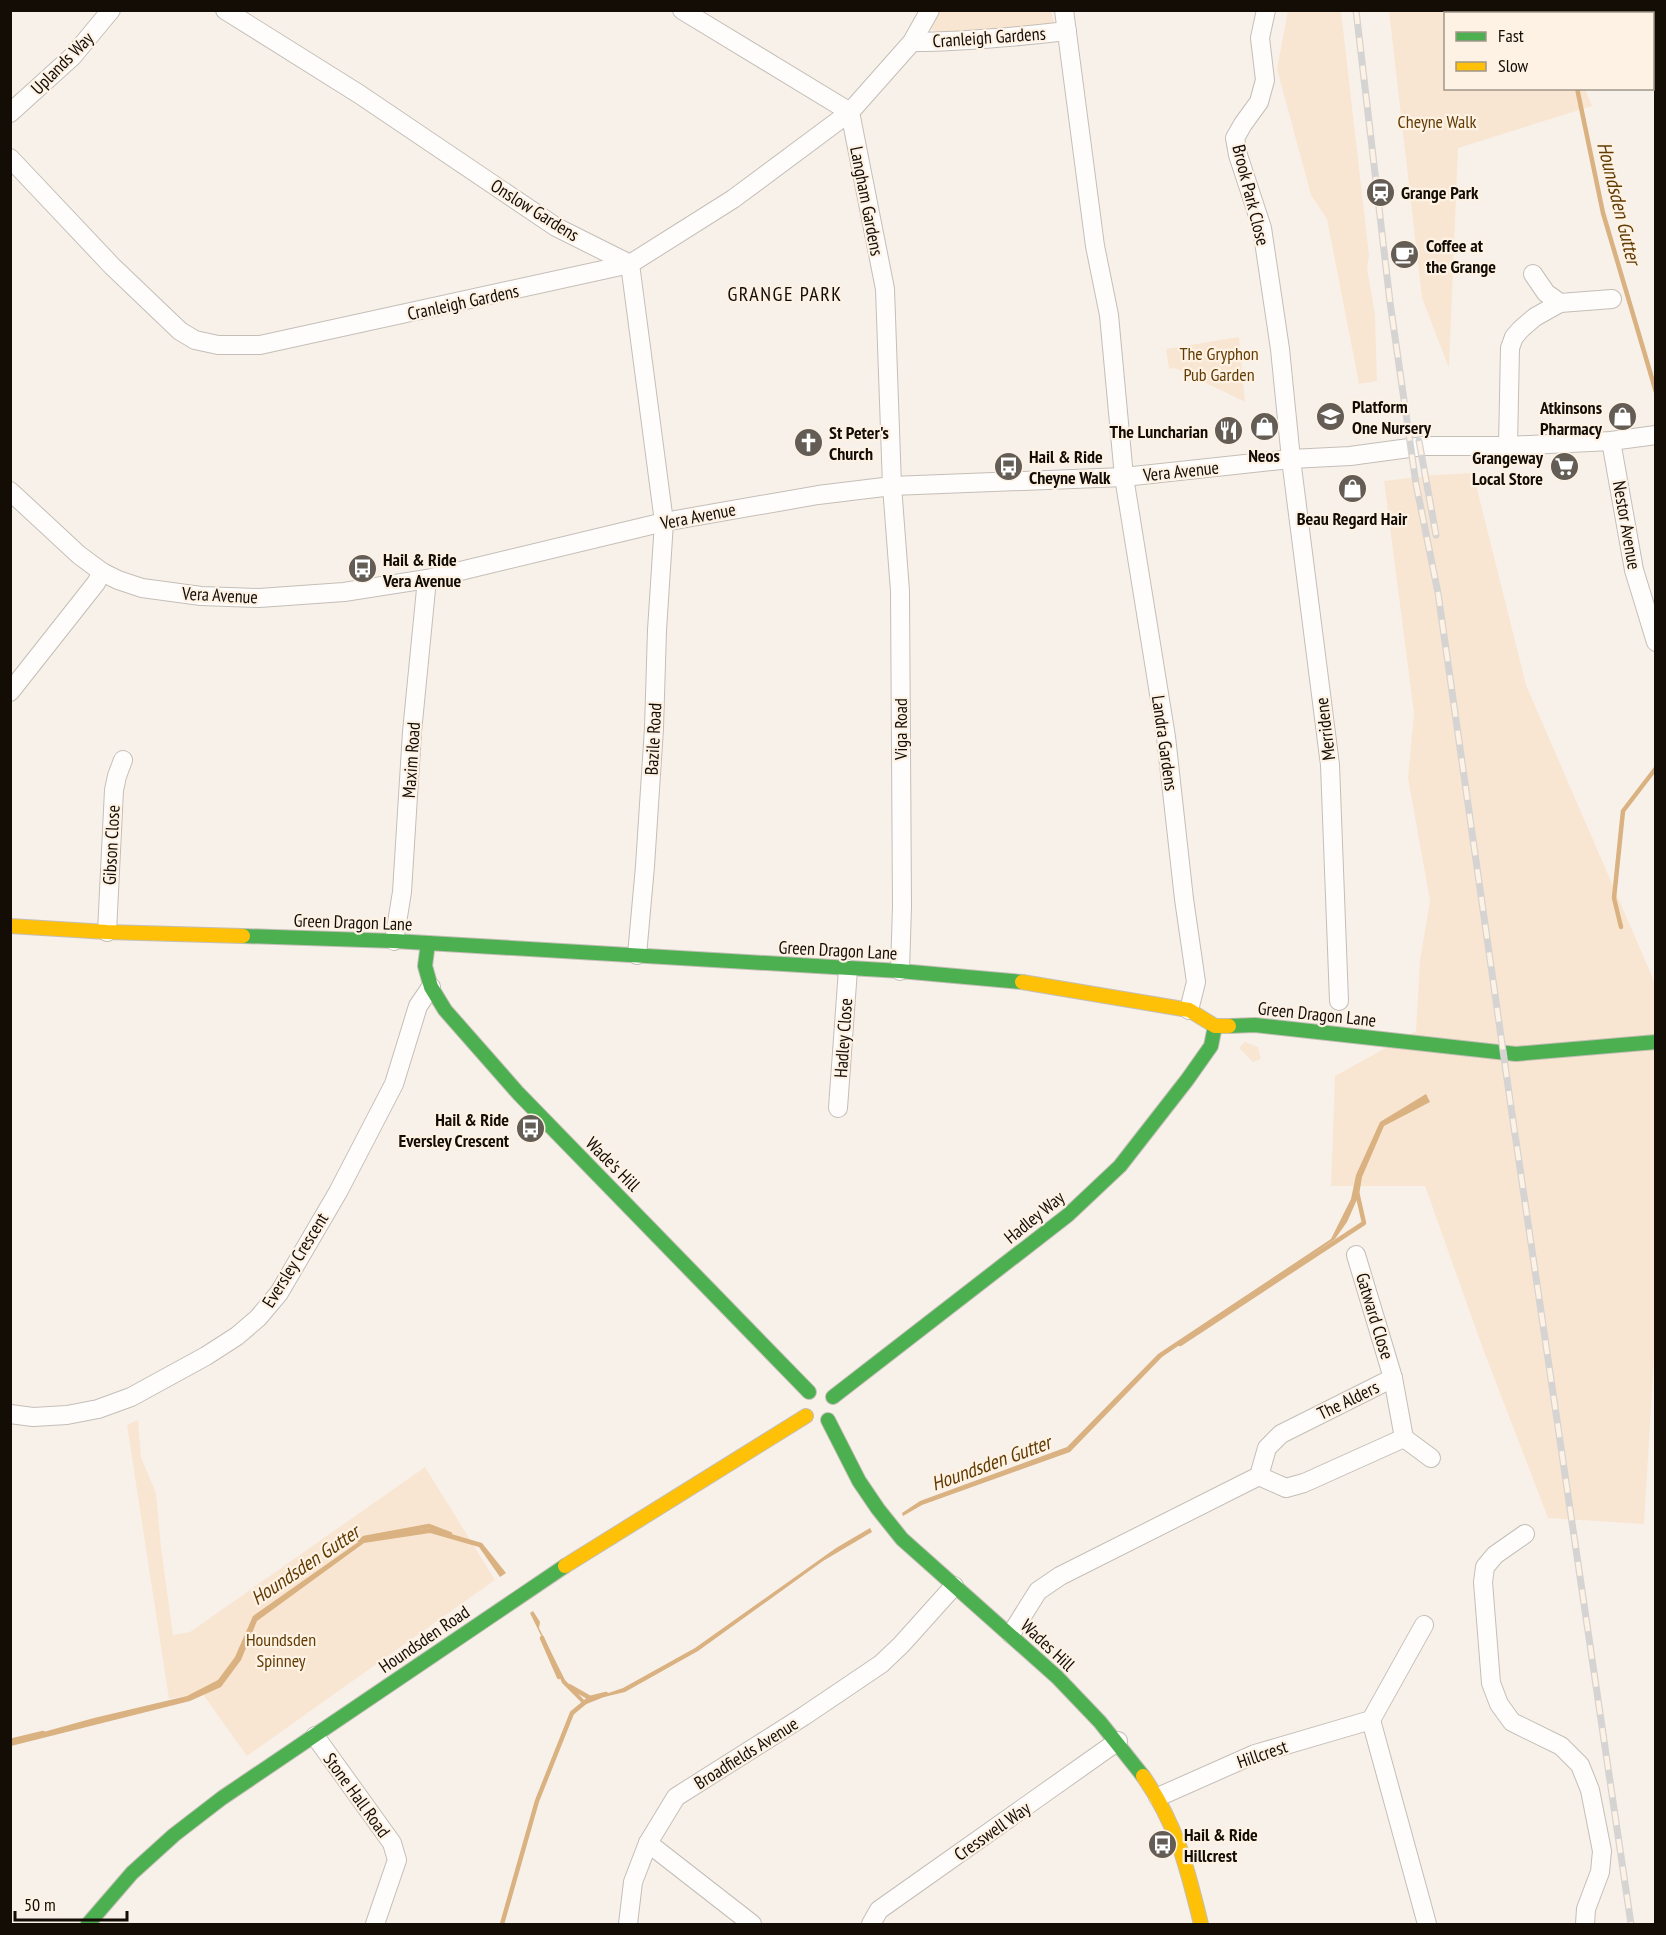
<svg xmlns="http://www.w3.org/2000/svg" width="1666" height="1935" font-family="'PT Sans Narrow',sans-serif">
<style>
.green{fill:#f9e6d2}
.water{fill:#dab180}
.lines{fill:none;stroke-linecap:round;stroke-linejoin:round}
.stream{stroke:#dab180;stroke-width:4.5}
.street-casing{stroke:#c4beb7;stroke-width:20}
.fast-casing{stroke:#c4beb7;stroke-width:16}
.slow-casing{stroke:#c4beb7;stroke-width:16}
.street{stroke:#fefdfc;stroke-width:18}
.fast{stroke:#4caf50;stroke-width:14}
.slow{stroke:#ffc107;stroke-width:14}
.rail-casing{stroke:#d6d4d2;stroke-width:7}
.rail{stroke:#fef2e4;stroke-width:4.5;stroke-dasharray:14;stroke-linecap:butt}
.labels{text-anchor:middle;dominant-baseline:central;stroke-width:4.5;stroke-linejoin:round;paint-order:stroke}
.street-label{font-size:18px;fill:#140d06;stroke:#fef2e4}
.park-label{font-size:18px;fill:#623c04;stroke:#fef2e4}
.poi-label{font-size:18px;font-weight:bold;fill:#140d06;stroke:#fef2e4;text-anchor:start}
.water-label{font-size:20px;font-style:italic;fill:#613b03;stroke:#fef2e4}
.neighbourhood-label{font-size:20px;letter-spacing:1.5px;fill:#140d06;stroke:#fef2e4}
</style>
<rect width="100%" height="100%" fill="#f8f1ea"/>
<!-- green -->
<g class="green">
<polygon points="1051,10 1054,23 943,34 931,29 928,20 934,11"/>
<polygon points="1288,11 1341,11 1369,255 1367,268 1375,314 1377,381 1359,384 1327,219 1311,195 1277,69"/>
<polygon points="1389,11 1555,11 1556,13 1446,14 1446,88 1585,89 1592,106 1458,148 1449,368 1422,298"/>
<polygon points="1239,337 1245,402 1175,368 1169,369 1166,349"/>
<polygon points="1473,473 1526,685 1655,983 1656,1324 1644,1524 1548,1518 1483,1349 1425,1186 1331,1186 1335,1076 1416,1031 1420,960 1430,901 1408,778 1414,713 1384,481 1435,475"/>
<polygon points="1245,1042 1258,1047 1261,1059 1253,1062 1239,1048"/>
<polygon points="138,1420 141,1457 156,1493 161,1547 173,1635 190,1632 425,1467 495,1580 247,1756 202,1693 169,1699 127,1425"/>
</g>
<!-- water -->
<g class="water">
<polygon points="1426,1094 1430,1102 1384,1126 1362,1177 1359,1195 1347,1222 1335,1239 1162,1357 1070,1452 922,1505 903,1516 902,1513 920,1501 1067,1447 1158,1354 1331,1239 1351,1199 1356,1175 1380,1122"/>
<polygon points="431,1528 482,1543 506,1573 500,1577 479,1547 430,1533 364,1543 257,1621 241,1660 221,1687 190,1701 11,1746 11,1741 94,1718 187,1696 218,1680 235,1657 253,1616 364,1538"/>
<polygon points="870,1528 872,1532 823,1561 698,1651 625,1692 604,1697 584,1705 562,1683 552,1658 530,1613 533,1611 540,1622 539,1628 565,1680 585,1701 623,1688 695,1648 836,1548"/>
</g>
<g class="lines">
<!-- stream -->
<g class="stream">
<polyline points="1560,10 1561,14"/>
<polyline points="1606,10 1610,14"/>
<polyline points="1652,41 1656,42"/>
<polyline points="1577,88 1603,213 1656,392"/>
<polyline points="1621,927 1614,898 1623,811 1656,768"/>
<polyline points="1180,1344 1364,1223 1357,1192"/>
<polyline points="360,1541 364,1538 429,1526 450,1534"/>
<polyline points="542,1638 559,1677"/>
<polyline points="569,1686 590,1698"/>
<polyline points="10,1741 43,1733"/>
<polyline points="502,1924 537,1801 572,1713 590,1698 606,1694"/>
</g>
<defs>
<g id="street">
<polyline points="225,10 359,94 556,227 630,264 664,522 657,630 654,728 645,866 637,955"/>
<polyline points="682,10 850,112 885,289 892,486 900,591 902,906 900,971"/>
<polyline points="1064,10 1095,246 1109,315 1124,477 1166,737 1184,899 1196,982 1189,1010"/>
<polyline points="1266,10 1260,38 1265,80 1259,102 1243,124 1235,138 1238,155 1262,228 1280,349 1291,459 1330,765 1339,1001"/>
<path d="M912 42C964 42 1015 37 1067 31"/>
<polyline points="10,113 73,56 111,10"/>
<polyline points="10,158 112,266 180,331 195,340 218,345 260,345 630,264 733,199 850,112 912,42 930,10"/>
<polyline points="1533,274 1546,293 1560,303"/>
<polyline points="1611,441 1634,570 1656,642"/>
<polyline points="1508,446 1510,348 1514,337 1521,329 1535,317 1560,303 1612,299"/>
<polyline points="10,491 79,555 102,572 118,580 142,588 201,596 259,598 344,592 427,579 664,522 818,495 892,486 1124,477 1291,459 1350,456 1424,446 1508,446 1611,441 1656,435"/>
<polyline points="10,692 96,583 102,572"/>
<polyline points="107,932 114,790 117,776 123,760"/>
<polyline points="394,941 402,892 412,732 427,579"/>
<polyline points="838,1108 848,969"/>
<polyline points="1356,1255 1393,1378"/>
<polyline points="10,1414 33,1417 67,1415 98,1409 131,1397 206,1356 237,1336 258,1318 279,1293 338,1192 394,1084 418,1006 431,987"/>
<polyline points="1404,1438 1431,1458"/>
<polyline points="1525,1534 1495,1555 1485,1567 1483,1582 1491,1683 1499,1704 1512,1722 1561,1746 1580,1765 1590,1790 1602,1851 1600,1872 1586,1909 1585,1924"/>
<polyline points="1011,1634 1038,1591 1060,1576 1259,1476 1286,1488 1304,1483 1404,1438 1393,1378 1281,1434 1267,1448 1259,1476"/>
<polyline points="1371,1720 1427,1924"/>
<polyline points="315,1736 392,1843 397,1860 375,1924"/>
<polyline points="1158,1797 1255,1754 1371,1720 1424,1625"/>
<polyline points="648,1843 752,1924"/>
<polyline points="628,1924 633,1882 648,1843 676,1797 804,1716 881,1664 901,1645 954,1586"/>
<polyline points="871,1924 879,1910 1118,1741"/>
</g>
<g id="fast">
<polyline points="243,936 394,941 900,971 1022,982"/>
<polyline points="428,943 425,966 431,987 445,1010 518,1093 809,1392"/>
<polyline points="1229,1026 1255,1025 1516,1054 1656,1042"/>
<polyline points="833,1397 1068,1215 1120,1166 1187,1080 1211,1046 1215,1026"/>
<polyline points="828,1420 859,1481 878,1509 902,1539 1057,1677 1100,1722 1143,1776"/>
<polyline points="88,1924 132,1873 174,1835 222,1798 565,1566"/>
</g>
<g id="slow">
<polyline points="10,926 107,932 243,936"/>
<polyline points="1022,982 1189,1010 1215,1026 1229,1026"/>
<polyline points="565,1566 806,1416"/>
<path d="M1143 1776C1177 1825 1187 1867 1201 1924"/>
</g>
</defs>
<!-- street casing -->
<use href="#street" class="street-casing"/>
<!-- fast casing -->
<use href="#fast" class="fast-casing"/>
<!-- slow casing -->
<use href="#slow" class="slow-casing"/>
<!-- street -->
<use href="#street" class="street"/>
<!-- fast -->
<use href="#fast" class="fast"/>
<!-- slow -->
<use href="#slow" class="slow"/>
<defs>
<g id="rail">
<polyline points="1356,10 1390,302 1416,484 1438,593 1511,1107 1631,1924"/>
<polyline points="1419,441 1436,535"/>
</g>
</defs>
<!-- rail casing -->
<use href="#rail" class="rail-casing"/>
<!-- rail -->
<use href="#rail" class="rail"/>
</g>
<!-- icons -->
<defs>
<symbol id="station-disc" viewBox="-11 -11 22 22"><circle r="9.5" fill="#645d56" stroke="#fef2e4"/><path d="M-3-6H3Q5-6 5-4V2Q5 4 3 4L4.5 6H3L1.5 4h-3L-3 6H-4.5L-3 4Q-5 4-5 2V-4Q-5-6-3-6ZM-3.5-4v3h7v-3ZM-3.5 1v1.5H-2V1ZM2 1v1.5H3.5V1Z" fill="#fff"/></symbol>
<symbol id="cafe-disc" viewBox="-11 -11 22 22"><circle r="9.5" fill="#645d56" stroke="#fef2e4"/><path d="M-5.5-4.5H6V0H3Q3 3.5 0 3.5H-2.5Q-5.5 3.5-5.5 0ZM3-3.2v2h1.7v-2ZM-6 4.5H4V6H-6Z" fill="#fff"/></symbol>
<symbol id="school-disc" viewBox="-11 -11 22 22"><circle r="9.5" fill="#645d56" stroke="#fef2e4"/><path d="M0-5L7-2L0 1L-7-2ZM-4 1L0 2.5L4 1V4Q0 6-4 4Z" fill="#fff"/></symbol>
<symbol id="shop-disc" viewBox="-11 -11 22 22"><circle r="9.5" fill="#645d56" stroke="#fef2e4"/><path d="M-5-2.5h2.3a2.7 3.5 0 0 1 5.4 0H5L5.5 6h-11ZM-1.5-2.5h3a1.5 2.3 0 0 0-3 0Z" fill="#fff"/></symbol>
<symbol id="restaurant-disc" viewBox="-11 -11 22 22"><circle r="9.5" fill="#645d56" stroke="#fef2e4"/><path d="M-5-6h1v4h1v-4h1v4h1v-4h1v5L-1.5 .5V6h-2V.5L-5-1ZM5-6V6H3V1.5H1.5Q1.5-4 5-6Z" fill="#fff"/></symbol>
<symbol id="church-disc" viewBox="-11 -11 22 22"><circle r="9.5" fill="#645d56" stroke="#fef2e4"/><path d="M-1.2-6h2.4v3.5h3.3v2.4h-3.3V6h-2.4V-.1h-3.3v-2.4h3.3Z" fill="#fff"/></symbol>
<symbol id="bus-disc" viewBox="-11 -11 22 22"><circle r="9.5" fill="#645d56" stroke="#fef2e4"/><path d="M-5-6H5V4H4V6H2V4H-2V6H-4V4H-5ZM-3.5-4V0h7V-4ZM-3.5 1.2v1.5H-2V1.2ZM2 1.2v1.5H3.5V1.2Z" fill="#fff"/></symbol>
<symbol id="supermarket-disc" viewBox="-11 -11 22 22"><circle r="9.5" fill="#645d56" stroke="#fef2e4"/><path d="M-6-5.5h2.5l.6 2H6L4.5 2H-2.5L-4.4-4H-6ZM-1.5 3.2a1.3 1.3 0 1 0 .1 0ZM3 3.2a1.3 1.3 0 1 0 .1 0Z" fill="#fff"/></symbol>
</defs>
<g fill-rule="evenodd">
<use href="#station-disc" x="1364" y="176" width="33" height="33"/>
<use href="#cafe-disc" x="1388" y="238" width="33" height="33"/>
<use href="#school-disc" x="1314" y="400" width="33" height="33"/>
<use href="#shop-disc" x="1606" y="400" width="33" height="33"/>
<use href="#shop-disc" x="1248" y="410" width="33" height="33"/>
<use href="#restaurant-disc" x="1212" y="414" width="33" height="33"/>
<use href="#church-disc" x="792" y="426" width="33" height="33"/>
<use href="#bus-disc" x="992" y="450" width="33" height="33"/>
<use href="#supermarket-disc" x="1548" y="450" width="33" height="33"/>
<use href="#shop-disc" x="1336" y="472" width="33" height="33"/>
<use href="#bus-disc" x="346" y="552" width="33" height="33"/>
<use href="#bus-disc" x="514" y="1112" width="33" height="33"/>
<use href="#bus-disc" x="1146" y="1828" width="33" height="33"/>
</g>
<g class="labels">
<!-- street labels -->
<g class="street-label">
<text transform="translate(989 37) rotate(-4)">Cranleigh Gardens</text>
<text transform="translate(62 63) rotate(-45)">Uplands Way</text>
<text transform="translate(1251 195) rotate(76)">Brook Park Close</text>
<text transform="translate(867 201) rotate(79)">Langham Gardens</text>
<text transform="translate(535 210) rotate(32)">Onslow Gardens</text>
<text transform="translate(463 302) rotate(-12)">Cranleigh Gardens</text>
<text transform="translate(1181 471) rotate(-6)">Vera Avenue</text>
<text transform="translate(698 516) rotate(-11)">Vera Avenue</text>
<text transform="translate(1627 525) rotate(80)">Nestor Avenue</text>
<text transform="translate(220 595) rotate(3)">Vera Avenue</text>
<text transform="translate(900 729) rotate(-90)">Viga Road</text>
<text transform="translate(1325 729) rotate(-97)">Merridene</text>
<text transform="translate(653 739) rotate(-87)">Bazile Road</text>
<text transform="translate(1165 743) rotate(82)">Landra Gardens</text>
<text transform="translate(411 760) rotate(-86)">Maxim Road</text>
<text transform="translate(111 845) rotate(-87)">Gibson Close</text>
<text transform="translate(353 922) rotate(2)">Green Dragon Lane</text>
<text transform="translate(838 950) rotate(3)">Green Dragon Lane</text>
<text transform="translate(1317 1014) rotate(6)">Green Dragon Lane</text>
<text transform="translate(843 1038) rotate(-86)">Hadley Close</text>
<text transform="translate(613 1164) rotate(45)">Wade's Hill</text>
<text transform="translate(1034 1217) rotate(-39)">Hadley Way</text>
<text transform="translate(295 1260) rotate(-58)">Eversley Crescent</text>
<text transform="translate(1375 1316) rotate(73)">Gatward Close</text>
<text transform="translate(1348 1400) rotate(-26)">The Alders</text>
<text transform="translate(424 1639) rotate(-34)">Houndsden Road</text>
<text transform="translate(1048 1645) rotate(43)">Wades Hill</text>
<text transform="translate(746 1753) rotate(-32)">Broadfields Avenue</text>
<text transform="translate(1262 1754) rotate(-19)">Hillcrest</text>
<text transform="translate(357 1795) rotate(54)">Stone Hall Road</text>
<text transform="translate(992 1831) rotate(-35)">Cresswell Way</text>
</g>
<!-- park labels -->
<g class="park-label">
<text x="1437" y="121">Cheyne Walk</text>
<text x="1219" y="353">The Gryphon<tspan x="1219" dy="21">Pub Garden</tspan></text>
<text x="281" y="1639">Houndsden<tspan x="281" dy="21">Spinney</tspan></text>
</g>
<!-- poi labels -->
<g class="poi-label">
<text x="1401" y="192">Grange Park</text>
<text x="1426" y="245">Coffee at<tspan x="1426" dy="21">the Grange</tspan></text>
<text x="1352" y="406">Platform<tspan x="1352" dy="21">One Nursery</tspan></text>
<text x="1602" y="407" text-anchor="end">Atkinsons<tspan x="1602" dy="21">Pharmacy</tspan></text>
<text x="1208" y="431" text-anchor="end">The Luncharian</text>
<text x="829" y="432">St Peter's<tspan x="829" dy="21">Church</tspan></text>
<text x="1264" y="455" text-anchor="middle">Neos</text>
<text x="1029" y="456">Hail &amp; Ride<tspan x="1029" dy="21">Cheyne Walk</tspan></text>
<text x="1543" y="457" text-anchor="end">Grangeway<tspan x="1543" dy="21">Local Store</tspan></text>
<text x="1352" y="518" text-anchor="middle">Beau Regard Hair</text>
<text x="383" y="559">Hail &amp; Ride<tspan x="383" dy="21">Vera Avenue</tspan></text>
<text x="509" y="1119" text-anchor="end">Hail &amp; Ride<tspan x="509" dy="21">Eversley Crescent</tspan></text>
<text x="1184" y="1834">Hail &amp; Ride<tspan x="1184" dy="21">Hillcrest</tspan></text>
</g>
<!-- water labels -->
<g class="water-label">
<text transform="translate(1619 203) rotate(76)">Houndsden Gutter</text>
<text transform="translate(991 1463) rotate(-20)">Houndsden Gutter</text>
<text transform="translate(305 1565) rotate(-34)">Houndsden Gutter</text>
</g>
<!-- neighbourhood labels -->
<g class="neighbourhood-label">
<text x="785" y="294">GRANGE PARK</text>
</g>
</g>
<!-- border -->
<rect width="1666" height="1935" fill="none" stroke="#140d06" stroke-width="24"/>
<!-- legend -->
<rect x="1444" y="12" width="210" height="78" fill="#fef2e4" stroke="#a0968b" stroke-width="1.5"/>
<rect x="1456" y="32" width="30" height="9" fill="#4caf50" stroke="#a0968b" stroke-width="1.5"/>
<text x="1498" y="42" font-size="18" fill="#140d06">Fast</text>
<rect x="1456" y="62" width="30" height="9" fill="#ffc107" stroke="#a0968b" stroke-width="1.5"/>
<text x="1498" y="72" font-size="18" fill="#140d06">Slow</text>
<!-- scale -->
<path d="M15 1911v9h112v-9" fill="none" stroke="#140d06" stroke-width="3"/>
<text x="24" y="1911" font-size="18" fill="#140d06" stroke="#fef2e4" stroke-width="4.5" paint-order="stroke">50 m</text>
</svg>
